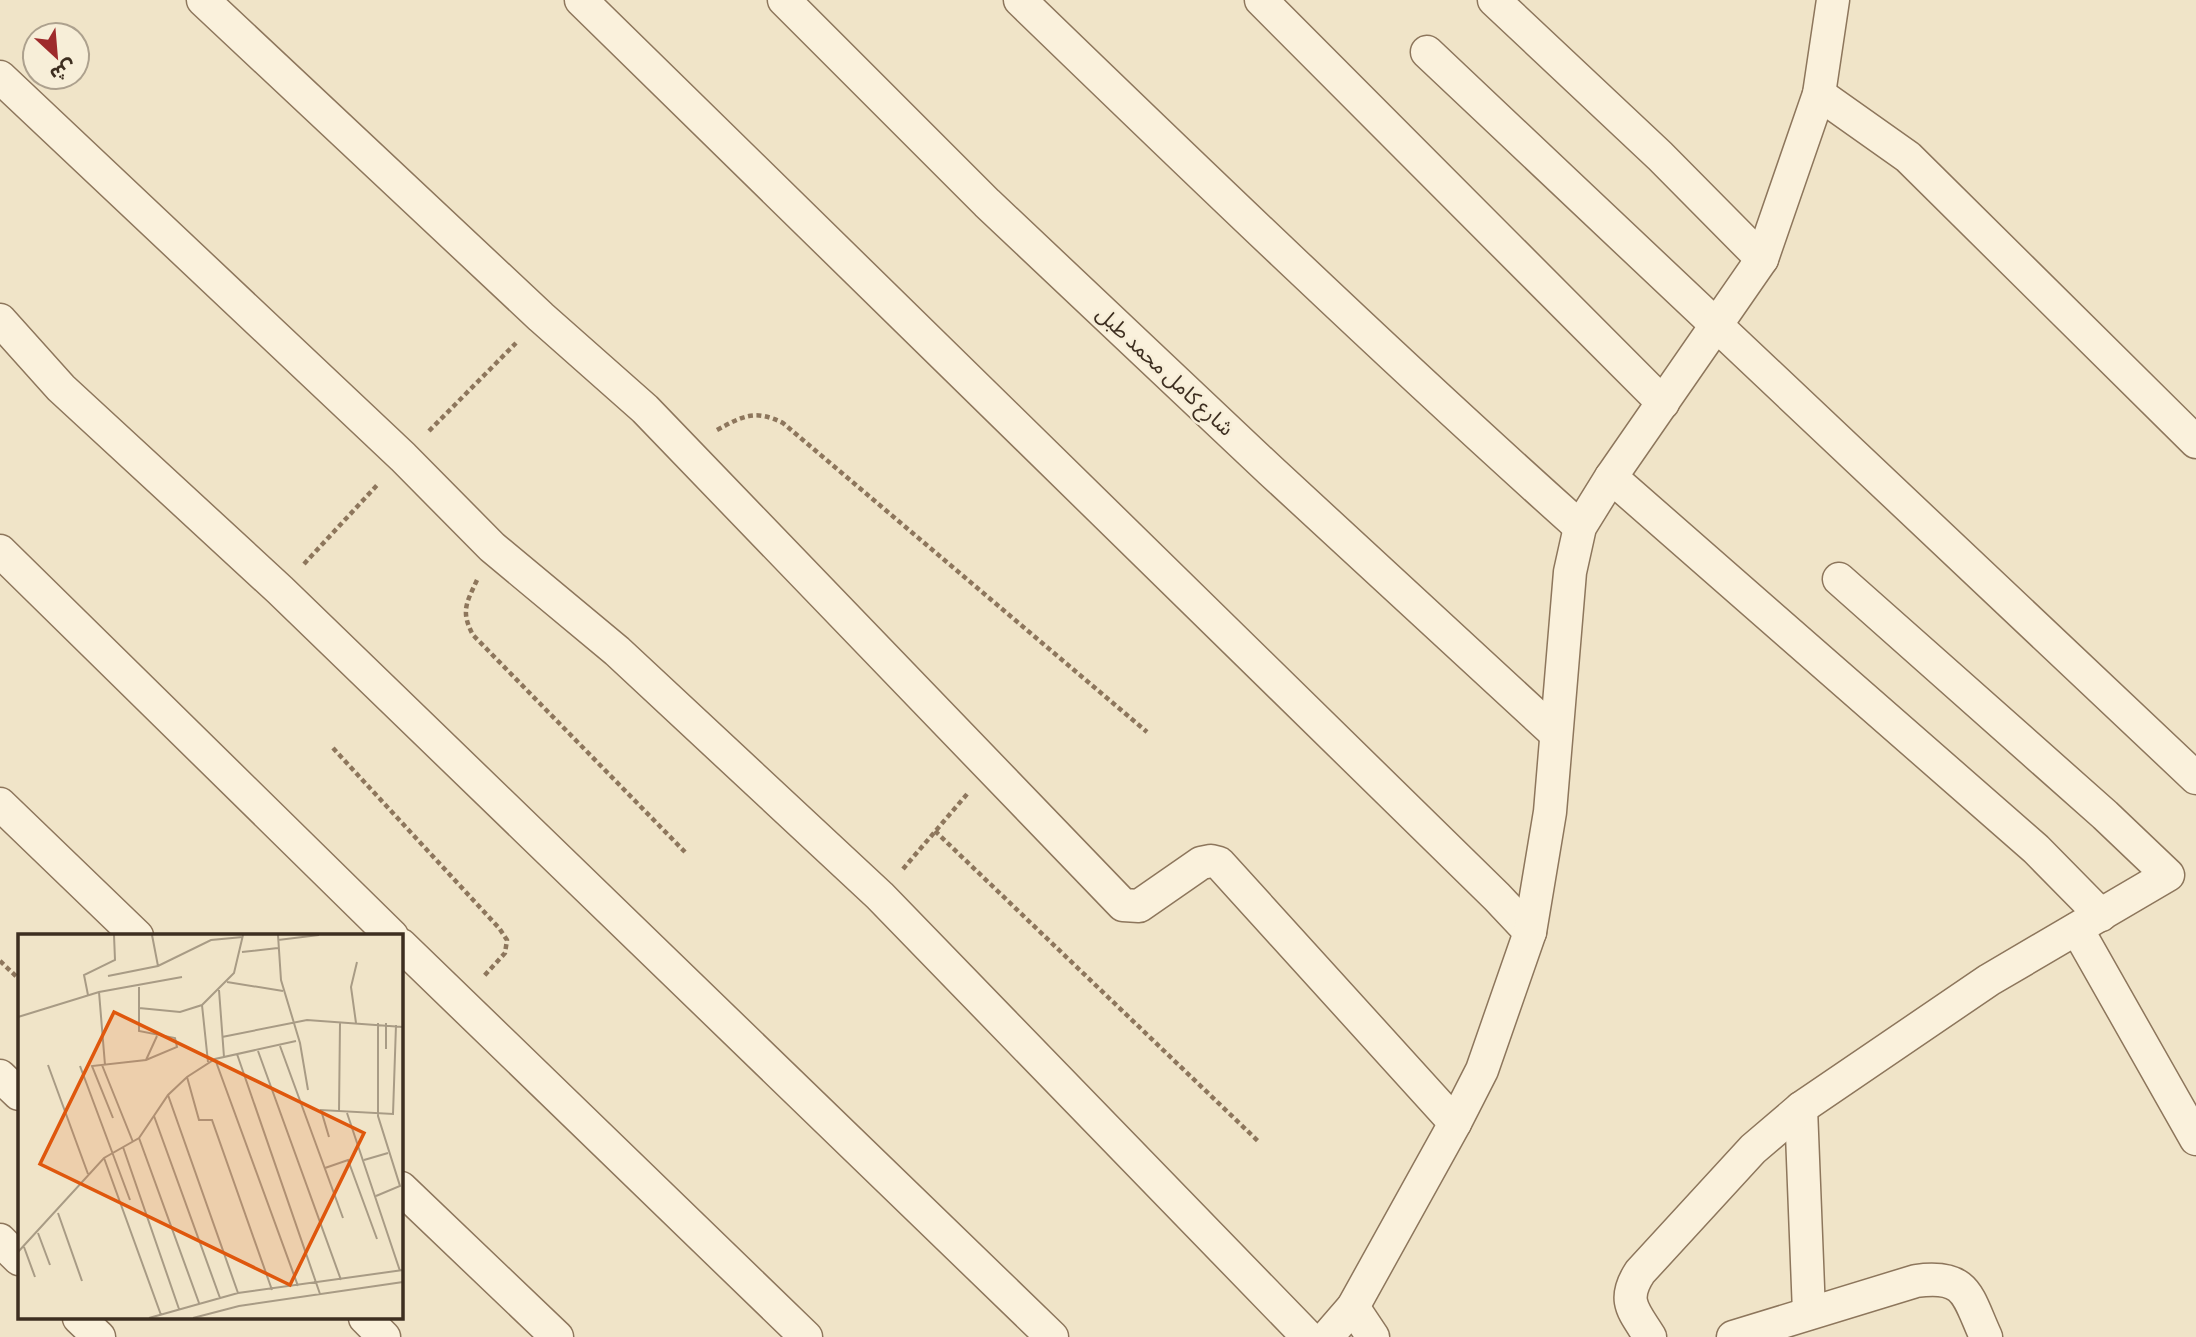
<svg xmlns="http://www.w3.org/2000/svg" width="2196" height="1337" font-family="'Crimson Pro','Noto Sans Arabic',serif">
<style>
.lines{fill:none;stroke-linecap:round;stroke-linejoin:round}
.minor-casing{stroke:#8d765c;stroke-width:35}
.path{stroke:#8d765c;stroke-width:4.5;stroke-dasharray:5 3.5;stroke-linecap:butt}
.minor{stroke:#faf1dc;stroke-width:32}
.labels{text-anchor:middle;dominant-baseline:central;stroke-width:5;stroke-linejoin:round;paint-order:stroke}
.street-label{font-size:21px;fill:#3d2e20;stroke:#f7eed8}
.inset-road{fill:none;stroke:#a89b85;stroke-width:2}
.view{fill:#df570d;fill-opacity:0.15;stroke:#df570d;stroke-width:3.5}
.inset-edge{fill:none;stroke:#3d2e20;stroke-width:3.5}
</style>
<rect width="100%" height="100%" fill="#f0e4c8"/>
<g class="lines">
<defs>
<g id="minor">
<polyline points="203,0 541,317 645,409 1123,905 1139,906 1201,863 1211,861 1219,863 1455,1123"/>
<polyline points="581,0 1497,897 1530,932"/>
<polyline points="784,0 987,203 1271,471 1555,733"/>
<path d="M1020 0C1204 178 1389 356 1580 527"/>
<polyline points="1261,0 1663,403"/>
<polyline points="1494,0 1660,156 1762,259"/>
<polyline points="1427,52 2196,778"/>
<polyline points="0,77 403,457 492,547 617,651 880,896 1308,1337"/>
<polyline points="1819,94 1908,157 2196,442"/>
<polyline points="0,320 61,388 280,590 1052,1337"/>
<polyline points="1611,477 2036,849 2101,915"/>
<polyline points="0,551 392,936"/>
<polyline points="0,804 137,936"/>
<polyline points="2077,929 2196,1139"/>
<polyline points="401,945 806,1337"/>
<polyline points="0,1076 19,1094"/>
<polyline points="1801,1108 1809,1313"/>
<polyline points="401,1188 557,1337"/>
<polyline points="0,1240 19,1259"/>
<polyline points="1353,1307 1373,1337"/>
<polyline points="79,1318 99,1337"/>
<polyline points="365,1318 384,1337"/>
<polyline points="1327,1337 1353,1307 1455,1123 1482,1070 1530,932 1550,812 1570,572 1580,527 1611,477 1762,259 1819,94 1833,0"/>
<path d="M1650 1337C1634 1311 1621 1301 1640 1272L1753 1149 1801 1108 1989 980 2168 875 2105 815 1839 579"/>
<path d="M1733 1337 1916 1281C1968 1274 1967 1296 1986 1337"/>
</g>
</defs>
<!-- minor casing -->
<use href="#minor" class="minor-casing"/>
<!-- path -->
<g class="path">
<path d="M717 430C743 416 755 409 783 423L1147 732"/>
<polyline points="429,431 516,343"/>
<polyline points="304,564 379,483"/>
<path d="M477 580C467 602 460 611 473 635L685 852"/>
<polyline points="333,748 499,928 507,940 505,953 484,976"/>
<polyline points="935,831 1259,1142"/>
<polyline points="903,869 968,793"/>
<polyline points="0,961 19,979"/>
</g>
<!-- minor -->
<use href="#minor" class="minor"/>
</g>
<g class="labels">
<!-- street labels -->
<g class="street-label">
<text transform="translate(1165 371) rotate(43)">شارع كامل محمد طبل</text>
</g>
</g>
<!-- overview -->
<g transform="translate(18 934)">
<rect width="385" height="385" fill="#f0e4c8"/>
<path class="inset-road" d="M134 1 140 32M260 1 263 46 282 109 290 156M260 6 301 1M224 18 260 14M90 42 140 32 193 6 225 3M209 48 265 57M201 56 206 123M81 58 87 131M70 61 66 41 97 26 96 1M184 71 190 128M121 74 162 78 184 71 216 39 225 1M0 83 81 58 164 43M338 89 333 53 339 28M204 103 289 86 385 93M262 112 325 284M368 115V89M240 117 323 346M219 120 302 360M197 125 280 352M128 126 139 102M30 131 70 240M84 131 115 208M62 132 112 266M169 143 181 186H194L254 356M150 161 220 359M321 178 322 89M329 179 382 337M136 182 202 364M95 184 74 132 128 126 159 113 157 104 121 97V53M311 203 303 176 375 180 378 91M121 204 181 369M105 213 161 375M86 224 143 381M346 226 370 219M307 234 330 226 359 305M358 262 382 252 360 182V89M40 279 64 347M20 299 32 331M6 313 17 343M0 318 86 224 121 204 150 161 169 143 197 125 278 107M131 384 220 359 385 336M175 384 221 372 385 348"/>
<path class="view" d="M96 78 346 199 272 351 22 230Z"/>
<rect width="385" height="385" class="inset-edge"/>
</g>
<!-- north arrow -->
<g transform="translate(56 56) rotate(154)"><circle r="33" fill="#f7eed8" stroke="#ada18e" stroke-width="2"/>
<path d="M0-5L12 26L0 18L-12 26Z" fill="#9e2a2b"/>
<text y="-10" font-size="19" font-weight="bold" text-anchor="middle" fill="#3d2e20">ش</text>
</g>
</svg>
